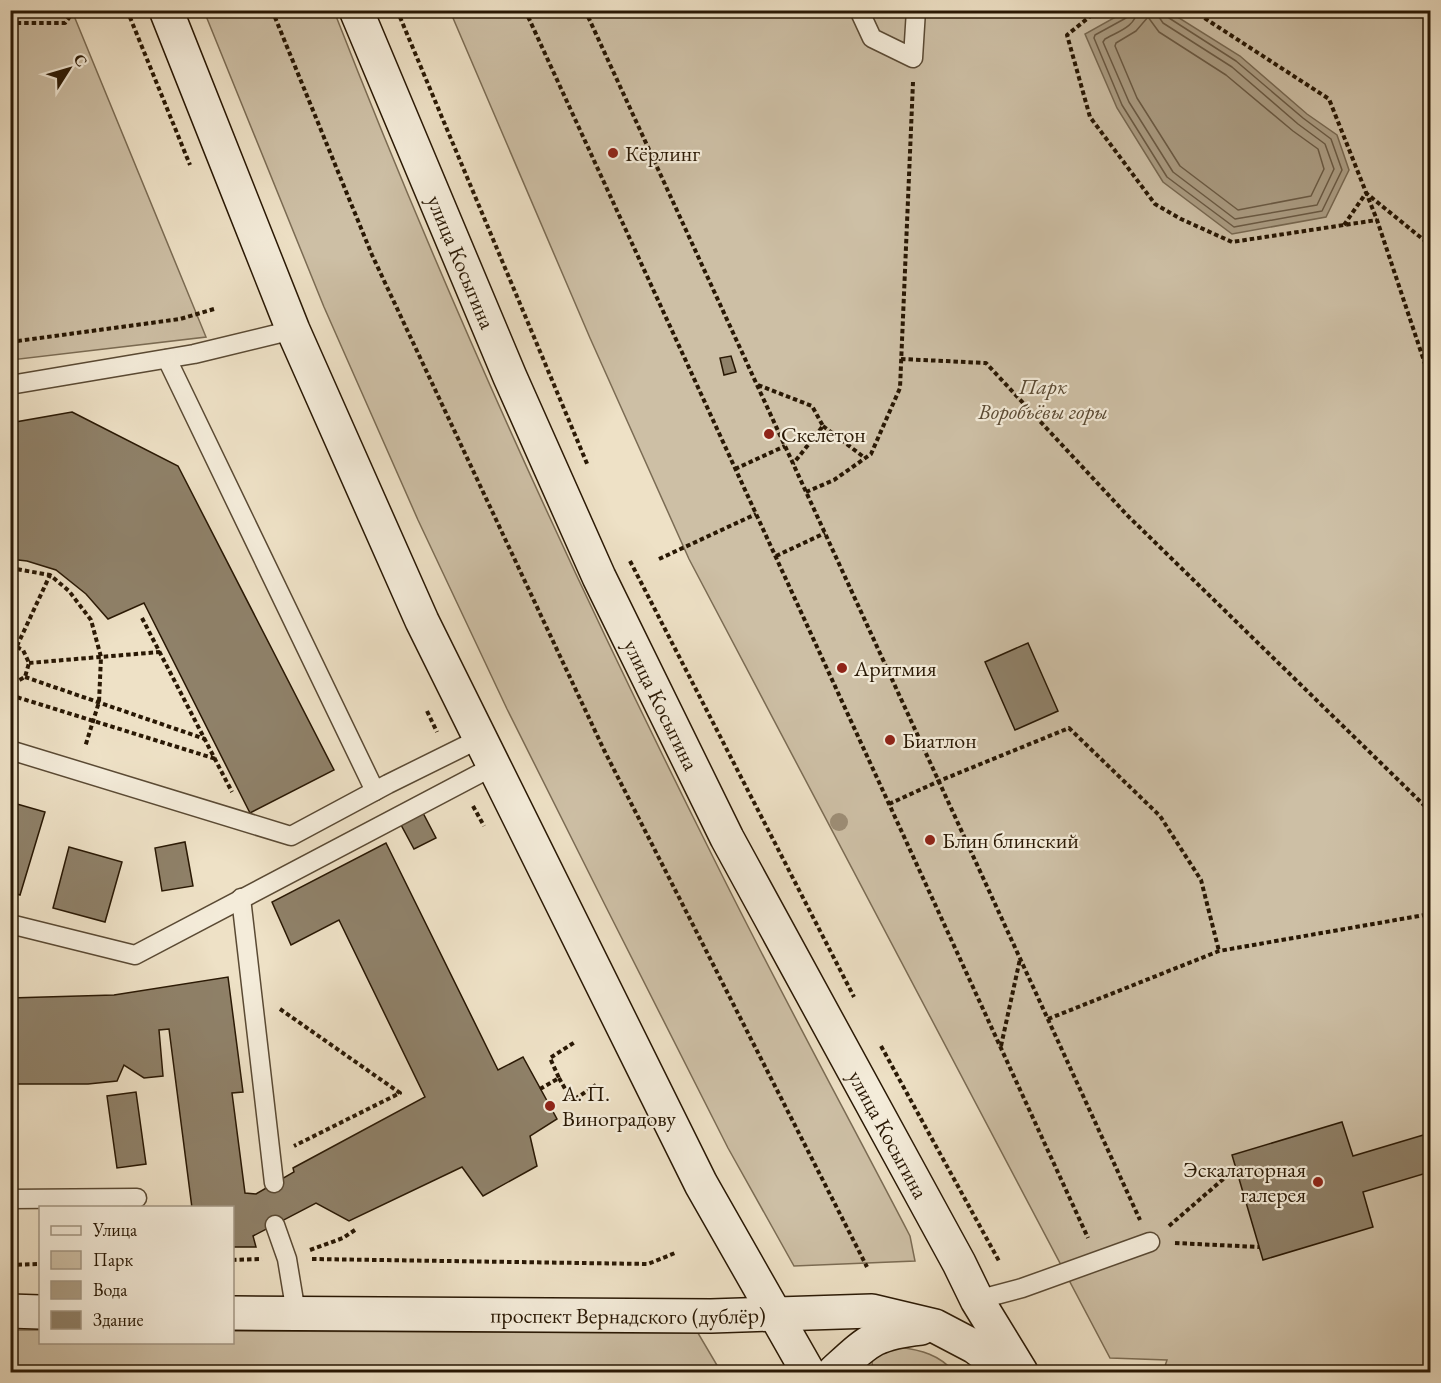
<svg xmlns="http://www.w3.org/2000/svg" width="1441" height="1383" font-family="'EB Garamond',serif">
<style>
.green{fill:#cdbfa5;stroke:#7b6c54;stroke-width:1.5}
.water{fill:#ab9d84;stroke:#776851;stroke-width:1.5}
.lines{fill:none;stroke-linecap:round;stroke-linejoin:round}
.shore{stroke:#6a5a44;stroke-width:1.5}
.building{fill:#8f8169;stroke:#291804;stroke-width:1.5}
.lane-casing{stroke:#5a4a34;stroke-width:21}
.secondary-casing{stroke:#291804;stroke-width:36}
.path{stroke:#291804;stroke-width:4;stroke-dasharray:4.5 3;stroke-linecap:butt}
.lane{stroke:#f4ecda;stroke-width:18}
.secondary{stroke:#f4ecda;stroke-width:33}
.tree{fill:#9d8e76}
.poi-dot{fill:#8f2418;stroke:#f4ecda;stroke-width:2}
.labels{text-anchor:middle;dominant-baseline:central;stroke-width:4.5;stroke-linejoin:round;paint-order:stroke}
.poi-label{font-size:22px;fill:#291804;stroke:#f4ecda;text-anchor:start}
.street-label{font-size:22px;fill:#291804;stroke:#f4ecda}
.park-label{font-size:22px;font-style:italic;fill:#5a4a34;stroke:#f4ecda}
</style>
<rect width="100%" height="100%" fill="#eee1c6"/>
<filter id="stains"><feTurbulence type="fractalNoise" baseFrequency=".00333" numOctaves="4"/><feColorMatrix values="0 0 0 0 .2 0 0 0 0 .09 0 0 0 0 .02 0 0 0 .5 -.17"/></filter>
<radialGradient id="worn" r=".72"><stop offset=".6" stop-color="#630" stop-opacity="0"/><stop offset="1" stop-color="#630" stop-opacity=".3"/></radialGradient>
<!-- green -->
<g class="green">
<polygon points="10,11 72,11 206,337 11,360"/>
<path d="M204 11H334C445 296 572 575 709 849 773 979 843 1107 910 1236L915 1261 794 1266 728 1148 605 905 507 709 418 520 324 307Z"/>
<polygon points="450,11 1430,11 1430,1372 1163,1372 1167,1360 1110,1358 689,559 590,338"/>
<polygon points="10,1330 40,1330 40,1342 232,1342 233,1331 698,1333 721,1372 11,1372"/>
<path d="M899 1347C921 1350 940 1355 954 1372H874L872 1363 874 1356Z"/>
</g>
<!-- water -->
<polygon class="water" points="1128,10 1168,11 1240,56 1307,114 1337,135 1349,170 1326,217 1232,234 1163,182 1117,108 1085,34"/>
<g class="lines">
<!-- shore -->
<g class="shore">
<polyline points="1129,10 1126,18 1095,35 1094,38 1122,105 1167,177 1234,227 1322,211 1342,170 1331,139 1303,118 1236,61 1169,18 1166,10"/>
<path d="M1137 10C1136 27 1117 32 1105 39L1103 42 1129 102 1173 172 1235 219 1317 205 1334 169 1325 144 1298 124 1232 67 1163 23 1159 17 1158 10"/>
<polygon points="1148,17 1159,32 1226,75 1293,131 1318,149 1324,169 1311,196 1238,210 1180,166 1137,98 1115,46 1116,43 1136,31"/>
</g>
</g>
<!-- building -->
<g class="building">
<polygon points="731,356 736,372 724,375 720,358"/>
<polygon points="72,412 178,466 334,770 250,813 144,603 108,619 86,594 56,570 27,561 10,559 10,423"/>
<polygon points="1028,643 1058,711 1015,730 985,662"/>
<polygon points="10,802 45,812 20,895 10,892"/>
<polygon points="422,811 436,838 414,849 400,823"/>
<polygon points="185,842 193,886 162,891 155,848"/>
<polygon points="386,843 498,1070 523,1057 557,1119 530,1136 537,1166 483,1196 462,1167 349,1221 316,1203 253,1236 256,1247 232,1247 232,1208 192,1208 169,1029 159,1030 163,1076 144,1078 124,1065 117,1081 88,1084 10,1084 10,998 114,995 228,977 243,1092 232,1093 245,1193 256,1194 294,1172 293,1168 425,1097 339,920 291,945 272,902"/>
<polygon points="69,847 122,862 105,922 53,908"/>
<polygon points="136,1092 146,1164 117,1168 107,1096"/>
<polygon points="1342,1122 1353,1156 1430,1133 1430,1172 1363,1192 1373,1227 1263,1260 1232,1155"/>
</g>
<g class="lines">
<defs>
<g id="lane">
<polyline points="859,10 872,38 913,58 916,10"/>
<polyline points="167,359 375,791"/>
<polyline points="10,385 194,354 293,330"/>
<polyline points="10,750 291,836 388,784 481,738"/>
<polyline points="241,898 274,1183"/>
<polyline points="10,924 135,955 494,766"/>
<polyline points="10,1199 137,1198"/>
<polyline points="275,1225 287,1259 296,1313"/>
<polyline points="977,1300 1022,1288 1150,1242"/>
</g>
<g id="secondary">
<polyline points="166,10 293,330 422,621 701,1184 808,1372"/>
<path id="s1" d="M356 10 510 377 599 577 727 838 959 1263 977 1300 1021 1372"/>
<polyline points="10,1311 40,1312"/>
<path id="s2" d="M232 1313 711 1316 872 1311 935 1326 975 1347 1008 1372"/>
<path d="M834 1372C868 1341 874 1333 921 1328"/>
</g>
</defs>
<!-- lane casing -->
<use href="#lane" class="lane-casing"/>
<!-- secondary casing -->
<use href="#secondary" class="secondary-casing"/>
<!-- path -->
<g class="path">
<polyline points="127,10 190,165"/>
<polyline points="272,10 372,255 604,750 867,1267"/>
<polyline points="397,10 588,466"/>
<polyline points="525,10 1088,1238"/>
<polyline points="585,10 1140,1220"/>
<polyline points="1098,10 1067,35 1090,117 1155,204 1181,219 1232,242 1377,220"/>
<polyline points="1192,10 1329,99 1377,220 1425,364 1430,371"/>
<polyline points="10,26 15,23 65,23 75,10"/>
<polyline points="1344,225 1366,193 1430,245"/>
<polyline points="10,342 180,319 214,309"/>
<polyline points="901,359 986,363 1128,516 1430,811"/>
<polyline points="758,385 812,406 823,426 793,464"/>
<polyline points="823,426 865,458"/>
<polyline points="735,469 785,446"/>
<polyline points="806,492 834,480 871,454 900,388 913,82"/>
<polyline points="776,556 825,533"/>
<polyline points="659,559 756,514"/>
<polyline points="630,561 854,997"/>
<polyline points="10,568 50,575 69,591 91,620 101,657 99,702 85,747"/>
<polyline points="142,618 232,792"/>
<polyline points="10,644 23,650 29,663 25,677 10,685"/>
<polyline points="17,646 50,575"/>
<polyline points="29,663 160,652"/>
<polyline points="25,677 205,739"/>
<polyline points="10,695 216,759"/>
<polyline points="427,711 437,732"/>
<polyline points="889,804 939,781 1069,728 1160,816 1201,880 1219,951"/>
<polyline points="473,806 484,826"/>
<polyline points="280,1009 400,1093 294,1146"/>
<polyline points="1048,1019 1219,951 1430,914"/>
<polyline points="881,1046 999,1261"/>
<polyline points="1001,1046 1020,959"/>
<polyline points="559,1078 572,1101 596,1085"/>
<polyline points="540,1089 559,1078 550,1058 575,1042"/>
<polyline points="1169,1226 1236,1168"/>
<polyline points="1175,1243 1259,1247"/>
<polyline points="310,1250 343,1238 355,1230"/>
<polyline points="312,1259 648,1264 675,1253"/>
<polyline points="232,1260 262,1259"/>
<polyline points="10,1265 40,1264"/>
</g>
<!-- lane -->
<use href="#lane" class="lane"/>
<!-- secondary -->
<use href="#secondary" class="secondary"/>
</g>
<!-- trees -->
<circle class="tree" cx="839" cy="822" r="9"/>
<!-- markers -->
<g class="poi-dot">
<circle cx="613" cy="153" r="6"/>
<circle cx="769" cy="434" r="6"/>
<circle cx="842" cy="668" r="6"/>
<circle cx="890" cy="740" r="6"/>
<circle cx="930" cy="840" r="6"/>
<circle cx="550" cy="1106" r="6"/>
<circle cx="1318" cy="1182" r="6"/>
</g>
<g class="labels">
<!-- poi labels -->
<g class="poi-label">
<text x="625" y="153">Кёрлинг</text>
<text x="781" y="434">Скелетон</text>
<text x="854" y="668">Аритмия</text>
<text x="902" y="740">Биатлон</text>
<text x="942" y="840">Блин блинский</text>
<text x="562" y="1093">А. П.<tspan x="562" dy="25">Виноградову</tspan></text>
<text x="1306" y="1169" text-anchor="end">Эскалаторная<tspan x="1306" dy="25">галерея</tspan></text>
</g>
<!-- street labels -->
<g class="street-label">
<text stroke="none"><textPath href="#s1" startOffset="273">улица Косыгина</textPath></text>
<text stroke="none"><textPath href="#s1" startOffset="759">улица Косыгина</textPath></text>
<text stroke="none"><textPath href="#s1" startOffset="1245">улица Косыгина</textPath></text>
<text stroke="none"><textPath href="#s2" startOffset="396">проспект Вернадского (дублёр)</textPath></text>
</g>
<!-- park labels -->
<g class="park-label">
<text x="1043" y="386">Парк<tspan x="1043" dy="25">Воробьёвы горы</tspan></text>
</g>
</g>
<!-- margin -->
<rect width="1441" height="1383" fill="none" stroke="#eee1c6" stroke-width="36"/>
<rect x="12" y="12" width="1417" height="1359" fill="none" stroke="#291804" stroke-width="3"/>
<rect x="18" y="18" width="1405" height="1347" fill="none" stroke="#291804" stroke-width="1.5"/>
<!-- legend -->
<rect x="39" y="1206" width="195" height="138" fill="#f4ecda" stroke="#a39784" stroke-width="1.5"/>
<rect x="51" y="1226" width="30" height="9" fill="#f4ecda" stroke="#a39784" stroke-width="1.5"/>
<text x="93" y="1236" font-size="18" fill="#291804">Улица</text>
<rect x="51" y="1251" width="30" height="18" fill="#cdbfa5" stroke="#a39784" stroke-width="1.5"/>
<text x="93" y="1266" font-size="18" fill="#291804">Парк</text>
<rect x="51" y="1281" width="30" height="18" fill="#ab9d84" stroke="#a39784" stroke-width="1.5"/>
<text x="93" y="1296" font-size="18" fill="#291804">Вода</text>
<rect x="51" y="1311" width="30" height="18" fill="#8f8169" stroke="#a39784" stroke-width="1.5"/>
<text x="93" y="1326" font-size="18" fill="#291804">Здание</text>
<!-- north arrow -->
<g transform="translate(69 69) rotate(53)" stroke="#f4ecda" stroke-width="4.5" paint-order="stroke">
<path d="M0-4.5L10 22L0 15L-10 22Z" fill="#291804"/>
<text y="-9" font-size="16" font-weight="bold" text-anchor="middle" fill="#291804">С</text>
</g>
<rect width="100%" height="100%" filter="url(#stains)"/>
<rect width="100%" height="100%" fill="url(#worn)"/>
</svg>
